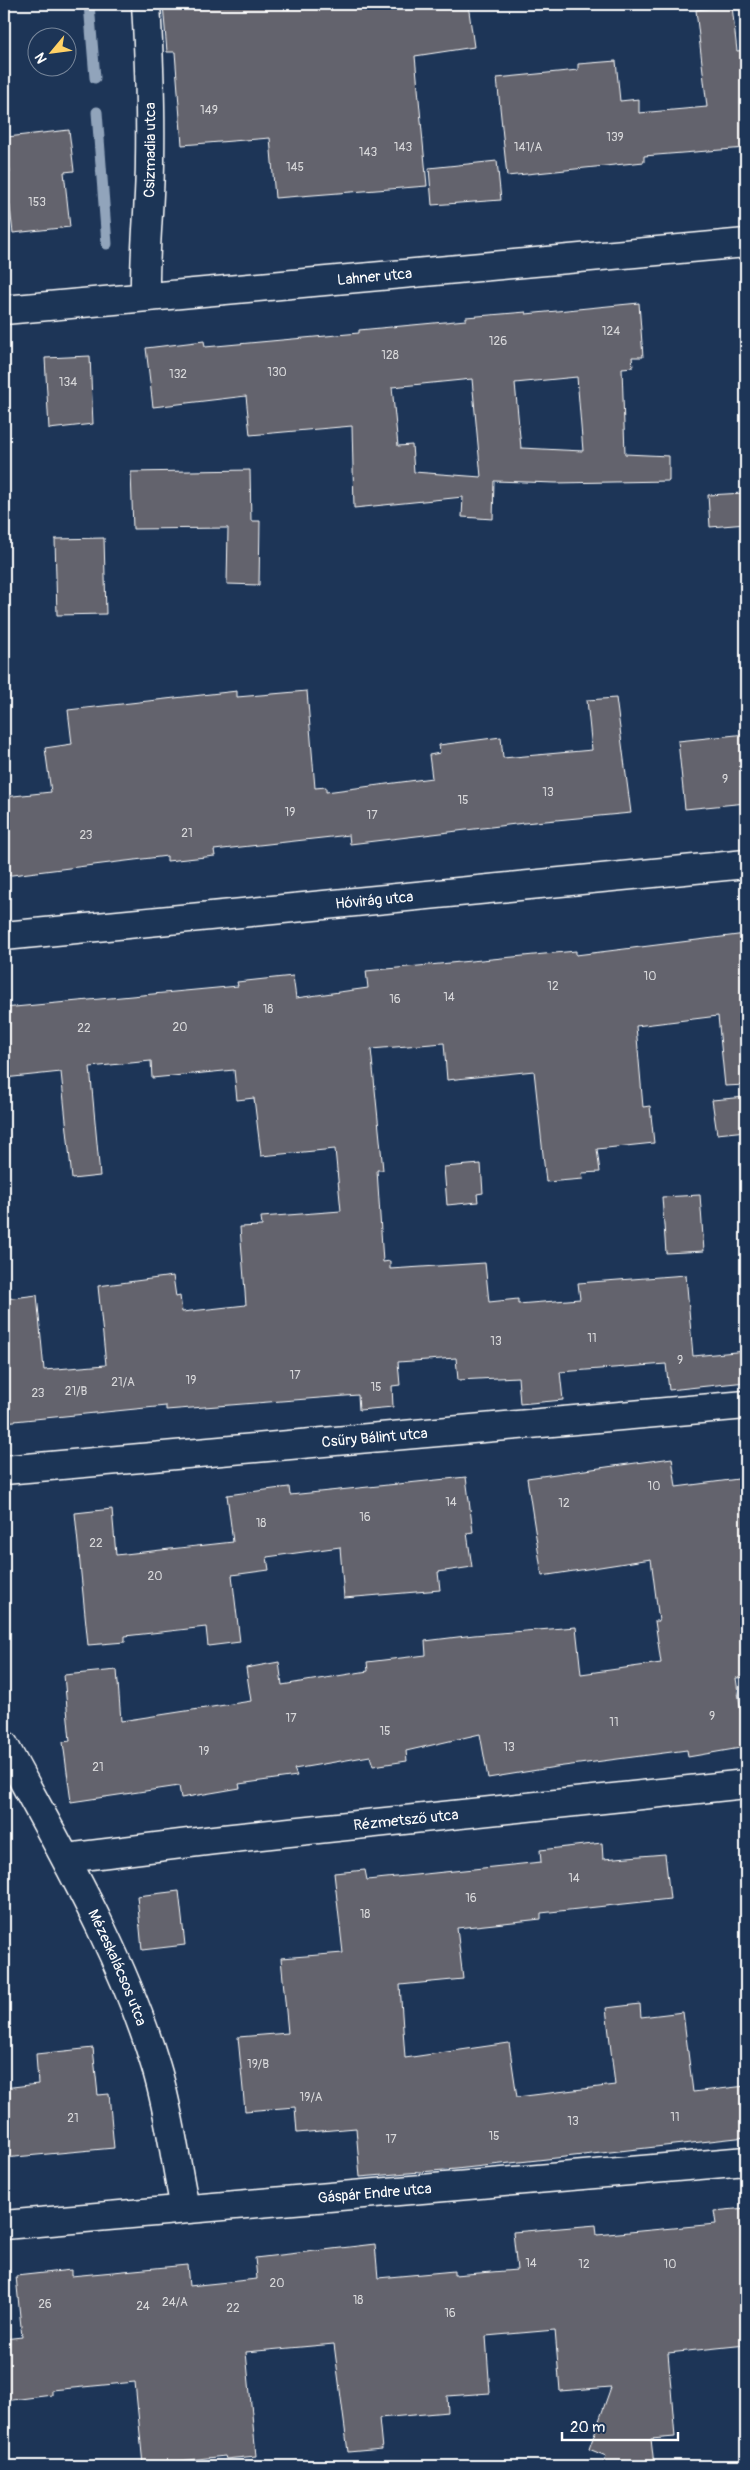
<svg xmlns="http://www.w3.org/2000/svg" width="750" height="2470" font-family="Pangolin,sans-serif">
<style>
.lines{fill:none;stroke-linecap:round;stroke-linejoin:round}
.stream{stroke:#91a4bb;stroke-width:11}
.building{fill:#63646d;stroke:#fff;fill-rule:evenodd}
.street-casing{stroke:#fff;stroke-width:31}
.street{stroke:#1d3557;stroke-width:28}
.labels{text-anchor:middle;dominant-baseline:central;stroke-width:4;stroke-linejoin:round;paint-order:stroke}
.number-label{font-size:12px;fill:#d8d8da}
.street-label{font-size:15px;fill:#fff;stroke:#1d3557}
</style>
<rect width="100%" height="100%" fill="#1d3557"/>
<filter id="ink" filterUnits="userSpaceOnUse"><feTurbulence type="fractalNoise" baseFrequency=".02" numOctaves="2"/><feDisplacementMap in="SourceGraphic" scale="10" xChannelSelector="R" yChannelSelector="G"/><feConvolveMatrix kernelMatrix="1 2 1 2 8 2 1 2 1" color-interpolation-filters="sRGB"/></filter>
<g filter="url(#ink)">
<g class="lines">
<!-- stream -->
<g class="stream">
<polyline points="89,4 95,78"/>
<polyline points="97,112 107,244"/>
</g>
</g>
<!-- building -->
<g class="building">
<polygon points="163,4 468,4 474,47 415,56 427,186 275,198 270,138 182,145 175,52 167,52"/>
<polygon points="732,6 737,51 746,50 746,148 644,156 644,162 507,176 497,78 578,70 578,64 616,61 620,101 639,99 639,113 707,107 696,10"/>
<polygon points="69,130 74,171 64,172 70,227 13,233 6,174 10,173 7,137"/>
<polygon points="497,161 501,200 432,205 429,168"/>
<path d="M639 303 643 357H632L633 367 622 368 625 454 669 456V481L556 483 494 481 493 519 462 517 463 497 354 508 352 426 250 435 246 396 153 407 146 348 204 341 205 347 359 333V330L466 320V317L526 312V314ZM577 377 583 451 521 448 515 383ZM472 379 481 477 414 472 412 445 398 446 392 387Z"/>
<polygon points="90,356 93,424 49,429 45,358"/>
<polygon points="250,470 251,521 260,521 259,585 227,584 228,528 133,529 131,472"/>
<polygon points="744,493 746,524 710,527 708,495"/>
<polygon points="104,538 106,614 57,615 55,539"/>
<polygon points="237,691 237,697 307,691 315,788 326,787 326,792 432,778 429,755 440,753 439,745 501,737 503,758 592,750 587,700 616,698 631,813 524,823 350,844 349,835 214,850 215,856 167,861 167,856 4,876 4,797 51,792 45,748 72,744 68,710"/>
<polygon points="746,734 746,803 685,809 678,741"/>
<polygon points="746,934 746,1085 725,1086 718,1016 636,1026 643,1107 650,1106 654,1143 597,1149 600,1172 582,1173 583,1179 546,1182 534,1071 447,1080 444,1043 371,1049 383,1170 377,1170 383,1262 390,1261 390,1269 485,1263 489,1302 518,1299 518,1304 580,1299 578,1283 686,1275 693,1356 746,1351 746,1382 669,1390 666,1364 560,1372 563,1400 520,1404 518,1377 458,1380 456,1358 398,1362 400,1385 392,1386 393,1407 359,1410 358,1395 166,1410 166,1406 4,1422 4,1370 9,1370 5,1299 37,1295 44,1370 106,1365 98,1286 173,1276 176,1297 180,1296 182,1312 246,1305 240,1227 262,1226 261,1217 341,1211 335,1149 261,1156 254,1098 237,1100 234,1070 152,1078 151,1061 90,1067 100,1176 72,1179 61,1072 4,1078 4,1008 238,986 237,982 293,976 296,998 368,988 366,971 576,951 576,955"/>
<polygon points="746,1097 746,1131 717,1134 712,1100"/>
<polygon points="481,1164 483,1193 477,1194 478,1202 447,1205 444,1167"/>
<polygon points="700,1195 704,1251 666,1253 662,1197"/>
<polygon points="672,1458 676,1487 746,1478 746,1677 736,1678 746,1747 688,1757 687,1750 556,1767 488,1778 480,1734 406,1751 407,1761 373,1766 370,1756 294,1769 297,1776 239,1784 240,1788 181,1798 179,1786 71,1802 63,1742 70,1741 64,1675 117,1670 121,1721 251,1701 246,1668 279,1662 282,1685 368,1671 367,1662 426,1655 425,1641 474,1635 576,1627 581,1674 661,1663 655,1621 659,1621 651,1559 542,1576 527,1478"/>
<polygon points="466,1477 473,1532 467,1533 472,1567 438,1572 440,1590 344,1598 340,1547 267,1557 269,1570 232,1575 240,1642 208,1646 206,1627 125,1636 125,1642 88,1645 75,1513 112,1509 116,1555 233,1542 227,1495 289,1487 290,1495"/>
<polygon points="602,1843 603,1859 665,1854 670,1899 541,1913 541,1919 457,1928 463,1979 400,1985 405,2058 509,2043 517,2097 615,2085 606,2008 640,2004 641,2017 683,2012 693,2092 746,2086 746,2137 456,2169 360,2177 356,2128 297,2133 295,2107 245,2111 238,2037 288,2033 281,1958 343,1953 334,1873 365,1870 367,1880 541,1862 540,1850"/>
<polygon points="179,1891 185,1945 142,1950 137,1896"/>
<polygon points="93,2048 98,2095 109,2094 114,2148 4,2158 4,2088 38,2084 36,2054"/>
<polygon points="746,2208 746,2345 668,2353 675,2437 651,2439 654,2466 602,2466 606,2456 589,2449 611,2387 560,2391 555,2330 486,2336 490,2393 447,2396 448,2412 379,2418 382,2449 348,2452 334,2344 246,2352 256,2456 226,2459 225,2456 143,2465 135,2382 52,2390 52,2395 4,2401 4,2339 22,2337 16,2276 71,2270 71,2276 187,2265 189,2286 257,2279 255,2258 375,2244 378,2278 454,2271 454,2275 517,2270 513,2232 596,2225 597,2235 716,2224 714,2211"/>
</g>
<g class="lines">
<defs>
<g id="street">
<path id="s1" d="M145 296C144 250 150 205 150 160 151 107 149 56 146 4"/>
<path id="s2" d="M4 310 746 243"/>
<path id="s3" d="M4 936 746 864"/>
<path id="s4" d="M4 1470 746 1405"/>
<path id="s5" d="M4 1745C60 1849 122 1953 156 2067 170 2113 175 2161 185 2208"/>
<path id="s6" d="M66 1858 214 1840 746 1784"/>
<path id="s7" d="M4 2225 746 2161"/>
</g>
</defs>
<!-- street casing -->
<use href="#street" class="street-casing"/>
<!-- street -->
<use href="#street" class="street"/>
</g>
</g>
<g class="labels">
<!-- number labels -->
<g class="number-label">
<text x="209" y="110">149</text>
<text x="615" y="137">139</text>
<text x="403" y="147">143</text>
<text x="528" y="147">141/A</text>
<text x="368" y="152">143</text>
<text x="295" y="167">145</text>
<text x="37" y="202">153</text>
<text x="611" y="331">124</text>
<text x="498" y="341">126</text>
<text x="390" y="355">128</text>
<text x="277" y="372">130</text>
<text x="178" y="374">132</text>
<text x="68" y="382">134</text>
<text x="725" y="779">9</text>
<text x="548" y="792">13</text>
<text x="463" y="800">15</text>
<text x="290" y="812">19</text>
<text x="372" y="815">17</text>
<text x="187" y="833">21</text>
<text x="86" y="835">23</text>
<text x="650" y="976">10</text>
<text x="553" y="986">12</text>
<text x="449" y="997">14</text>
<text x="395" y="999">16</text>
<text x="268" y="1009">18</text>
<text x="180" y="1027">20</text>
<text x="84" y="1028">22</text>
<text x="592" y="1338">11</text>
<text x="496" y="1341">13</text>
<text x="680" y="1360">9</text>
<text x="295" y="1375">17</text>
<text x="191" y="1380">19</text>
<text x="123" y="1382">21/A</text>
<text x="376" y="1387">15</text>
<text x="76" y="1391">21/B</text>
<text x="38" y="1393">23</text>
<text x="654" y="1486">10</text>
<text x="451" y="1502">14</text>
<text x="564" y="1503">12</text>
<text x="365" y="1517">16</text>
<text x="261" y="1523">18</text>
<text x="96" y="1543">22</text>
<text x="155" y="1576">20</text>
<text x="712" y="1716">9</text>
<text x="291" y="1718">17</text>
<text x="614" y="1722">11</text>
<text x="385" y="1731">15</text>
<text x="509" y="1747">13</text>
<text x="204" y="1751">19</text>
<text x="98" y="1767">21</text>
<text x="574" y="1878">14</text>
<text x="471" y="1898">16</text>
<text x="365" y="1914">18</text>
<text x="258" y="2064">19/B</text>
<text x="311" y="2097">19/A</text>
<text x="675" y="2117">11</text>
<text x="73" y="2118">21</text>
<text x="573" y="2121">13</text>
<text x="494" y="2136">15</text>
<text x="391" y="2139">17</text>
<text x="531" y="2263">14</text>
<text x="584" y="2264">12</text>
<text x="670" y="2264">10</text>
<text x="277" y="2283">20</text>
<text x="358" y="2300">18</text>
<text x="175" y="2302">24/A</text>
<text x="45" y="2304">26</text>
<text x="143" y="2306">24</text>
<text x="233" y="2308">22</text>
<text x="450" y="2313">16</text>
</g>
<!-- street labels -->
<g class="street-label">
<text stroke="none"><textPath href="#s1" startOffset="146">Csizmadia utca</textPath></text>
<text stroke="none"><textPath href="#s2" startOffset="372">Lahner utca</textPath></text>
<text stroke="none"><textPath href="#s3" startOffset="372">Hóvirág utca</textPath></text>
<text stroke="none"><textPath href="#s4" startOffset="372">Csűry Bálint utca</textPath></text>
<text stroke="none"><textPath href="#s6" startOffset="342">Rézmetsző utca</textPath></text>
<text stroke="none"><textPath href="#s5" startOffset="250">Mézeskalácsos utca</textPath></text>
<text stroke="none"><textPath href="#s7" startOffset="372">Gáspár Endre utca</textPath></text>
</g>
</g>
<!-- margin -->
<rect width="750" height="2470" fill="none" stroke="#1d3557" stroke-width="20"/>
<rect x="10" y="10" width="730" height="2450" fill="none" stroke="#fff" stroke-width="2" filter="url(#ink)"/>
<!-- north arrow -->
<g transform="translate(52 52) rotate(241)"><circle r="24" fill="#1d3557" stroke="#77869a"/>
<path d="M0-4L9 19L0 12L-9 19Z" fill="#ffd166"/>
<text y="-8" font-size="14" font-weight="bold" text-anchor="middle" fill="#ffffff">N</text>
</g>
<!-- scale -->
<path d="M562 2432v8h116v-8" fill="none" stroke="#ffffff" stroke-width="2.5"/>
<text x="570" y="2432" font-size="15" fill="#ffffff" stroke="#1d3557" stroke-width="4" paint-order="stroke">20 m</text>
</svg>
